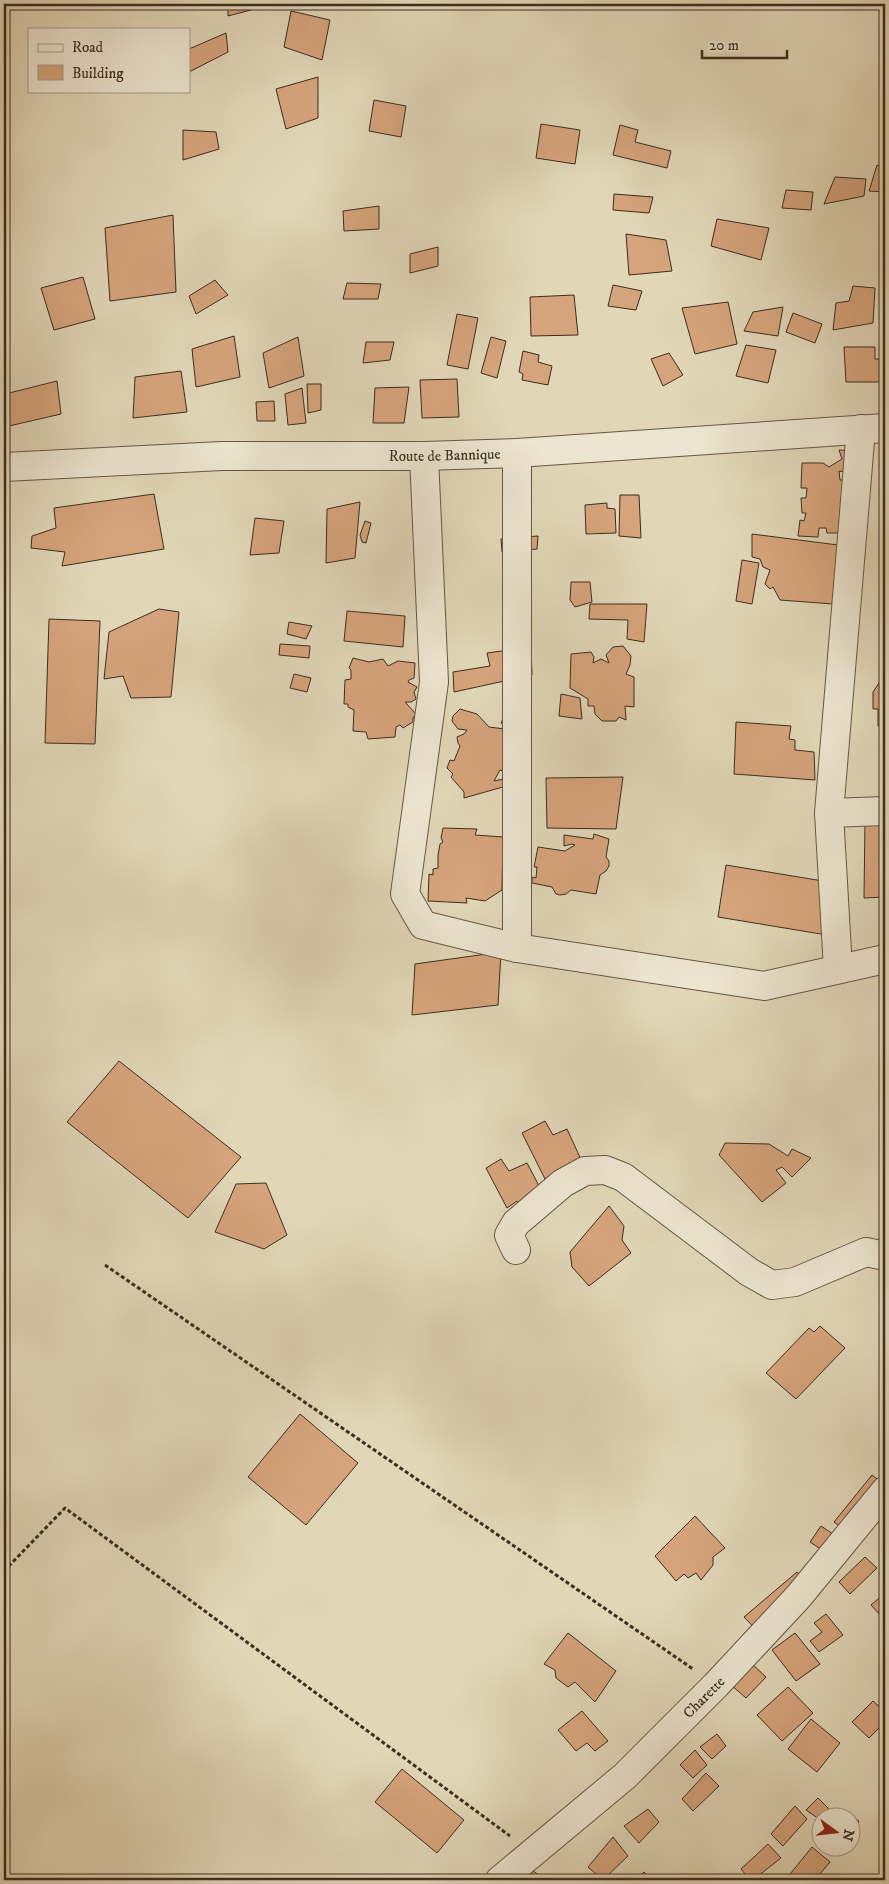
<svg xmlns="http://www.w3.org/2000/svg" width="889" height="1884" font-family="'IM FELL DW Pica',serif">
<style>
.building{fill:#d6a47c;stroke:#3d2d1e}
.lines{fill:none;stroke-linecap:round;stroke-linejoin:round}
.minor-casing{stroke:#665844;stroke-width:30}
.path{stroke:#3d2d1e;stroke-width:3;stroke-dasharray:4 2.5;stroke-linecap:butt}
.minor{stroke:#ece5d0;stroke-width:28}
.labels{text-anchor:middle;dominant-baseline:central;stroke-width:4.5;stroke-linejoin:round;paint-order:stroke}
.street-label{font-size:15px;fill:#3d2d1e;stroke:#ece5d0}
</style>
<rect width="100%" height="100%" fill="#e1d7b7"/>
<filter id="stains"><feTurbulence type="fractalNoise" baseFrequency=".004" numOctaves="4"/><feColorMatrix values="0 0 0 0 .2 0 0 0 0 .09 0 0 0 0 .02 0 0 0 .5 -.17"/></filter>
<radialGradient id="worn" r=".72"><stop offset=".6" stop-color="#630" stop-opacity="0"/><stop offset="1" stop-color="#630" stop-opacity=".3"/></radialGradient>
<!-- building -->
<g class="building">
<polygon points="228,4 251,4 251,10 228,16"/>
<polygon points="291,11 330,20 322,60 284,47"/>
<polygon points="226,33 228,52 189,72 189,49"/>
<polygon points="318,77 318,118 286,129 276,89"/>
<polygon points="374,100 406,106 401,137 369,131"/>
<polygon points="541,124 580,130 575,164 536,158"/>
<polygon points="620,125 638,130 635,142 671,151 667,168 613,155"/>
<polygon points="183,130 216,132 219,149 183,160"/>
<polygon points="877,165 885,167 885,192 869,191"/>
<polygon points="835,177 866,179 864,196 824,204"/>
<polygon points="786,190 813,192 811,210 782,208"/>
<polygon points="614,194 653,197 649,213 613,210"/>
<polygon points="379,206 379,229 344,231 343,211"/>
<polygon points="173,215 176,292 110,301 105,228"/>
<polygon points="717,219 769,228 761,260 711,246"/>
<polygon points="626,234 666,240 672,271 629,275"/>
<polygon points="438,247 438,266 410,273 410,254"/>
<polygon points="83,277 95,319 54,330 41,288"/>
<polygon points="215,280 228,295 196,314 189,296"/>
<polygon points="347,283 381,284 378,299 343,299"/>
<polygon points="613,285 642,291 636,310 608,306"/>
<polygon points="853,286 875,288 873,323 833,330 836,303 849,301"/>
<polygon points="574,295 578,335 531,336 530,297"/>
<polygon points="728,302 737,344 695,354 682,308"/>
<polygon points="783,307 778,336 744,331 753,312"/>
<polygon points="793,313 822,324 815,343 786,332"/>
<polygon points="457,314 478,318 468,369 447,365"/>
<polygon points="234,336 240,377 196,387 192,349"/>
<polygon points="298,337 304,376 269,388 263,353"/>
<polygon points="491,337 506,341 497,378 481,373"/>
<polygon points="366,342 394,342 390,360 363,363"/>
<polygon points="746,345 776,350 768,383 736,376"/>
<polygon points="844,347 875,347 875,359 885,359 885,382 846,382"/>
<polygon points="523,351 539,355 538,362 552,366 548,385 522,380 523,374 519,372"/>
<polygon points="669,353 683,375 663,386 651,359"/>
<polygon points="181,371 187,412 133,418 135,377"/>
<polygon points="457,379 459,417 422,418 420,380"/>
<polygon points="57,381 61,414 9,426 5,394"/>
<polygon points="307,384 321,384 321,410 308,413"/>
<polygon points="409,387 404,423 373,423 375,388"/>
<polygon points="302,388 306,423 288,425 285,394"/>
<polygon points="274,401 275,421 257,421 256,402"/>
<polygon points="839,450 864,451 859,474 839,471 840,480 845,480 847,533 827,533 826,528 819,528 818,537 798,536 800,520 804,521 806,513 802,513 801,498 806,498 807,488 801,488 802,463 823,463 829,467 842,459"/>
<polygon points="881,487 885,487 885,517 880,517"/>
<polygon points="154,494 164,549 62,566 65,552 31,548 32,536 56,528 54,508"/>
<polygon points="620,495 639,495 641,538 619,536"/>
<polygon points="360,502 355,558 326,563 327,509"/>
<polygon points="607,503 607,508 615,509 616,533 586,534 585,505"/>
<polygon points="255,518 284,521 279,553 250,555"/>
<polygon points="365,521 371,523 366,543 362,542 360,535"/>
<polygon points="752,534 838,545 846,605 780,600 773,587 770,589 765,584 770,570 763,567 760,559 752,557"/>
<polygon points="538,536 537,549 502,552 501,539"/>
<polygon points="742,560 759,563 752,604 736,601"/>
<polygon points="571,582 590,582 592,602 575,607 570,600"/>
<polygon points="590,604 647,604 644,642 627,639 628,620 589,619"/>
<polygon points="159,609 179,612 171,697 131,698 123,676 104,679 109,632"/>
<polygon points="347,611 405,616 403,647 344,641"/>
<polygon points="49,619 100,621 95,744 45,743"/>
<polygon points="289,622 312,626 306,639 287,634"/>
<polygon points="280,644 310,646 309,658 279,655"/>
<polygon points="623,646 631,656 630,665 626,674 634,677 634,707 625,706 626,720 619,717 616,721 602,721 595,714 594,706 588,706 588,699 570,688 571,654 591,652 594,657 593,663 601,659 609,663 606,655 613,647"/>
<polygon points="531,647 532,675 454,692 453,672 490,666 487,653"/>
<polygon points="353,658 369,662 383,659 388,666 398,661 415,663 414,678 409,680 408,682 417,687 414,692 416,699 411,702 405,702 416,714 413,718 413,722 403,728 400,725 396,727 395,737 368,739 366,732 353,731 354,710 348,707 348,704 344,704 345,680 351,679 351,670 349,668"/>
<polygon points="883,662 885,662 885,726 878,726 878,709 873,709 873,692 883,677"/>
<polygon points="294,674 311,678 307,692 290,688"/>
<polygon points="561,694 580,698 582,719 559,716"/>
<polygon points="460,709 477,714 489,727 505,729 506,726 501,723 504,717 511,714 515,722 508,734 511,748 510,769 509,773 500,770 494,781 508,778 510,785 464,798 464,792 451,777 453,774 447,768 450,760 454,761 460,746 458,743 457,737 464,734 467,730 458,729 452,721 453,716"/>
<polygon points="736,722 791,726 789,739 795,740 795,750 814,752 815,780 734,774"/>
<polygon points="623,777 616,829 547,828 546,778"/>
<polygon points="865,821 885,823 885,897 864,898"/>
<polygon points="443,828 477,829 475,835 503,837 502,890 485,901 466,898 467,903 428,901 429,874 433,875 433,869 438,868 438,855 440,844 443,842 441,838"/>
<polygon points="594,834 609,839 606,857 609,861 609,866 606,871 600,875 596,894 571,890 566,894 560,895 556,894 552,887 532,883 532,877 536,878 537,867 534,867 538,847 565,851 575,845 572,844 564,846 564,835 593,839"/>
<polygon points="726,865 835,883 827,935 718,917"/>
<polygon points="501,952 498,1005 412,1015 415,964"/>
<polygon points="119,1061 241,1157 188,1218 67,1122"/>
<polygon points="545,1121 553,1135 567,1129 589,1177 557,1203 522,1133"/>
<polygon points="725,1143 769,1144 788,1156 792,1149 811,1158 792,1177 782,1167 776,1170 786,1183 762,1202 719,1155"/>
<polygon points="501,1159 509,1171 527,1163 547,1201 530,1221 517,1201 507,1208 486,1168"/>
<polygon points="266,1183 287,1235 264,1249 215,1232 236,1184"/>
<polygon points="609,1206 624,1226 622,1240 631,1253 589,1286 572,1267 570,1252"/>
<polygon points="820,1326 845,1348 796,1399 766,1373 809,1328 814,1332"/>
<polygon points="300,1414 358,1463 306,1525 248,1477"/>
<polygon points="872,1475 885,1485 851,1535 834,1522"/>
<polygon points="695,1516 725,1548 713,1557 713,1565 701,1580 696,1573 688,1578 684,1574 676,1581 655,1556"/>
<polygon points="821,1526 842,1540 831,1556 810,1542"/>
<polygon points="865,1557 877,1568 850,1594 839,1582"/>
<polygon points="797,1572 811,1586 802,1598 809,1606 769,1643 744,1617"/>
<polygon points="885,1593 885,1614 882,1617 871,1605"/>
<polygon points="826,1614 843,1635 819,1652 810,1641 822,1632 814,1623"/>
<polygon points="568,1633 616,1671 595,1702 575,1682 568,1687 556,1678 555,1670 544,1664"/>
<polygon points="795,1633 820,1664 796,1681 772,1650"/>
<polygon points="751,1663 766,1677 746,1698 716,1672"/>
<polygon points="885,1666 885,1677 879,1671"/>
<polygon points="788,1687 813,1713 782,1741 757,1715"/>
<polygon points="873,1701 885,1712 885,1722 869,1738 852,1722"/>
<polygon points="582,1711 608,1741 595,1751 587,1743 576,1751 558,1730"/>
<polygon points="811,1719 840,1743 817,1772 788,1749"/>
<polygon points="717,1734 726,1746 712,1759 700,1747"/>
<polygon points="695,1750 707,1765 693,1778 680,1765"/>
<polygon points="402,1769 464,1820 437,1853 375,1802"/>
<polygon points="706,1773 719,1786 693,1811 682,1799"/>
<polygon points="818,1798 830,1810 819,1819 806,1810"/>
<polygon points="795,1806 807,1819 783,1846 771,1834"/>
<polygon points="648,1809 659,1822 639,1843 624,1826"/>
<polygon points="841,1809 859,1821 852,1832 852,1816 836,1816"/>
<polygon points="613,1837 628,1856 603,1880 588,1867"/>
<polygon points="768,1844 781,1858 753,1880 750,1880 741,1869"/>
<polygon points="829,1846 843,1846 839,1853"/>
<polygon points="812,1847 830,1862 815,1880 788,1880 786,1879"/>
<polygon points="532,1870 545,1880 522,1880"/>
<polygon points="644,1872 652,1880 635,1880"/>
</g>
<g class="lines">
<defs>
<g id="minor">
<polyline points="424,456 434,682 405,894 423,925 517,948 764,986 885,959"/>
<path id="s1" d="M4 467 222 456H424L517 453 885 428"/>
<polyline points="829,813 885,811"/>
<polyline points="517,948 517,453"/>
<polyline points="838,969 829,813 861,429"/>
<polyline points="516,1250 509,1235 516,1223 563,1183 585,1171 605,1170 623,1177 749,1272 772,1285 795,1282 866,1252 885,1256"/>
<path id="s2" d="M500 1880 625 1776 716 1685 799 1596 885 1491"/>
</g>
</defs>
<!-- minor casing -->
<use href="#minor" class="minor-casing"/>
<!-- path -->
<g class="path">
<polyline points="105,1265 693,1669"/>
<polyline points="4,1571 65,1508 510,1836"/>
</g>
<!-- minor -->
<use href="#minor" class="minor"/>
</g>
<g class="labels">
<!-- street labels -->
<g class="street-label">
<text stroke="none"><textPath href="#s1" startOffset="441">Route de Bannique</textPath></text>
<text stroke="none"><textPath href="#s2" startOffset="274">Charette</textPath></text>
</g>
</g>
<!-- margin -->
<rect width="889" height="1884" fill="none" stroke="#e1d7b7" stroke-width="20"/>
<rect x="5" y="5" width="879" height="1874" fill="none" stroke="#3d2d1e" stroke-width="2.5"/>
<rect x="10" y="10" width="869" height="1864" fill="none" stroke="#3d2d1e"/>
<!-- legend -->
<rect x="28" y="28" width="162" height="65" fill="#ece5d0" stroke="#a69b89"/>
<rect x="38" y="44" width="25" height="8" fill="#ece5d0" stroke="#a69b89"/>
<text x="72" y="52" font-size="15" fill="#3d2d1e">Road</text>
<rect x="38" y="65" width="25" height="15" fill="#d6a47c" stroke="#a69b89"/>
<text x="72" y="78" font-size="15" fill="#3d2d1e">Building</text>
<!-- north arrow -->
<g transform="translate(836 1832) rotate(105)"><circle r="24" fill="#ece5d0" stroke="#a69b89"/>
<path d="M0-4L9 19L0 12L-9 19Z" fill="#8f2418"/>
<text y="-8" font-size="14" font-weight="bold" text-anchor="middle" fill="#3d2d1e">N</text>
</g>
<!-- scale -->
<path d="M702 50v8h85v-8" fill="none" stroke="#3d2d1e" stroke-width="2.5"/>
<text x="709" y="50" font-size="15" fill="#3d2d1e" stroke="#ece5d0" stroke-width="4" paint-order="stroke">20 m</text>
<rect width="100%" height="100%" filter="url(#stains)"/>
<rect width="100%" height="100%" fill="url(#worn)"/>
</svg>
